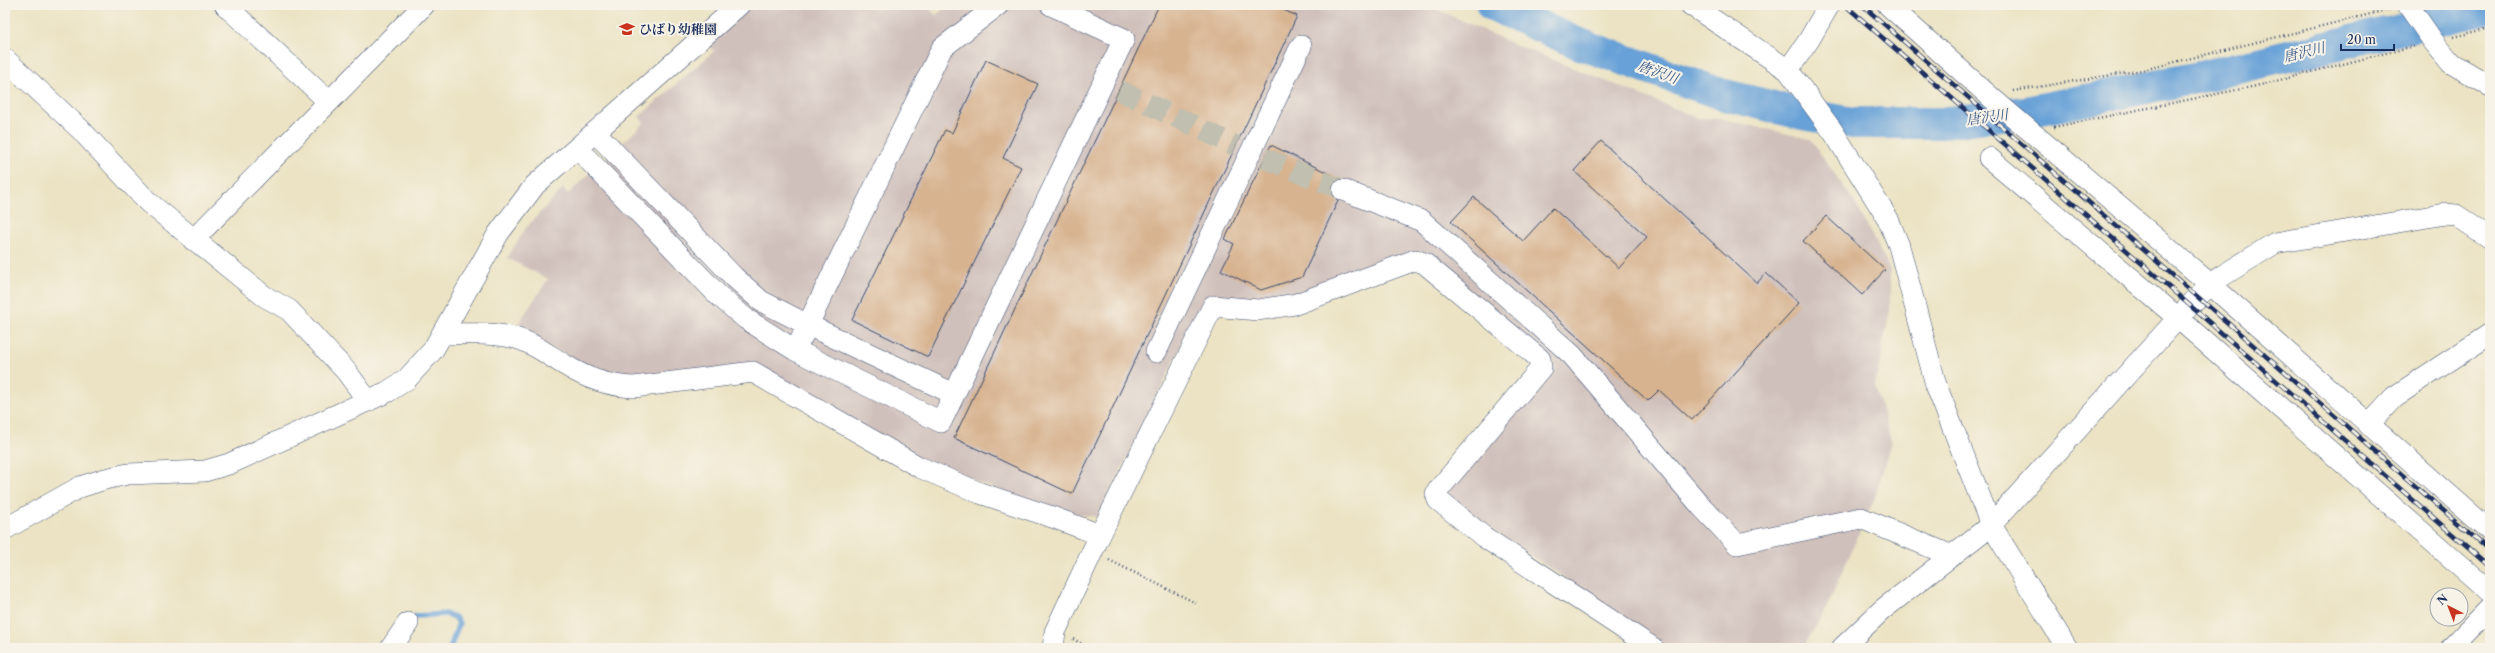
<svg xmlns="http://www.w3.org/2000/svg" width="2495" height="653" font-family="'Libre Caslon Text','Noto Serif JP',serif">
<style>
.industrial{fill:#cfc0bb}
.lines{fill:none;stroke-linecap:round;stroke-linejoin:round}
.stream{stroke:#68a1d7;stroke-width:5.5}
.river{stroke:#68a1d7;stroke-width:32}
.building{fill:#d7b390}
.minor-tunnel{stroke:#c1bfaf;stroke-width:21;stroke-dasharray:21 10;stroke-linecap:butt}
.minor-casing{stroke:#3a4a6d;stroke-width:22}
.path{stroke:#3a4a6d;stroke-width:2.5;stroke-dasharray:1 3;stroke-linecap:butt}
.minor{stroke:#fff;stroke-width:21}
.rail-casing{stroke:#1b2f5e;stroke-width:4.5}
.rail{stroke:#f7f3e8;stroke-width:3;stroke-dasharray:9;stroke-linecap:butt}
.labels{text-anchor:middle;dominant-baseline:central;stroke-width:4;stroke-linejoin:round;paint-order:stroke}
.poi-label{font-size:13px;font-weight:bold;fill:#1b2f5e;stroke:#f7f3e8;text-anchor:start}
.water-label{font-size:14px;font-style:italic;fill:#365788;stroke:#f7f3e8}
</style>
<rect width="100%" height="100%" fill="#f7f3e8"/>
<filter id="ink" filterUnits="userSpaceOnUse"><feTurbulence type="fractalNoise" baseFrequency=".025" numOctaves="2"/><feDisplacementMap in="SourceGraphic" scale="8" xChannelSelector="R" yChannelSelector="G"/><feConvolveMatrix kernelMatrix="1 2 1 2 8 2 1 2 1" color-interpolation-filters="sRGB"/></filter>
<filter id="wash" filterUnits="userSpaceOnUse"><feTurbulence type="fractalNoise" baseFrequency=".012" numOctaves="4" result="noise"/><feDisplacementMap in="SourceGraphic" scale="16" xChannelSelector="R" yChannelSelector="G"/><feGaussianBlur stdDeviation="0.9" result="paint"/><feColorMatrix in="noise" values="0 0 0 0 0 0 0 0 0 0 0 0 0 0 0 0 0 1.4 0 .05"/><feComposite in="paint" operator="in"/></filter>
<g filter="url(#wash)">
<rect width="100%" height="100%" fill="#ebe3c3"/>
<!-- industrial -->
<polygon class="industrial" points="751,5 926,5 936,15 948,5 1428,5 1511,43 1698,118 1722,119 1810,139 1855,203 1890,270 1890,309 1875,386 1891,441 1874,500 1825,611 1803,648 1670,648 1446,499 1445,490 1552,363 1425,254 1293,297 1259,302 1206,296 1098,517 1057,512 922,461 756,366 635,380 607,376 515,329 548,279 507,258 526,228 563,188 568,194 644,123 639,117 714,51 706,44"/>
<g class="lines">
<!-- stream -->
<polyline class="stream" points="416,616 446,614 455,617 459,623 450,648"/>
<!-- river -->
<polyline class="river" points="1492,5 1577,43 1721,94 1802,114 1853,123 1942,123 2031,111 2200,77 2490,8"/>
</g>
<g id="blocks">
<!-- building -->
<g class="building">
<polygon points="1159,5 1272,5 1297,16 1072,494 954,438"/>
<polygon points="986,60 1038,84 1003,158 1021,167 928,357 852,320 945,130 952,133"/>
<polygon points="1601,141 1757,283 1766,273 1799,303 1692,420 1659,390 1648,401 1451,222 1474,197 1523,241 1553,208 1619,268 1647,237 1574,171"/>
<polygon points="1271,145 1340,179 1332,185 1331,191 1338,201 1302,277 1261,290 1221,270 1234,244 1225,239"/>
<polygon points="1826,216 1885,270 1862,295 1803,241"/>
</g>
</g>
</g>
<g filter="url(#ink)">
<use href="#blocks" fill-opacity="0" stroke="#3a4a6d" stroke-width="1"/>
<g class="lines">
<!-- minor-tunnel -->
<g class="minor-tunnel">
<polyline points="1119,90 1236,146"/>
<polyline points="1264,158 1343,190"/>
</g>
<defs>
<g id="minor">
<polyline points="225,5 328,101"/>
<polyline points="1691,5 1788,70 1834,133 1888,219 1899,246 1936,385 1991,525 2067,648"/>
<polyline points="1888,5 1995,101 2210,284 2490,531"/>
<polyline points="2408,5 2433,41 2451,63 2490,86"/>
<polyline points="5,59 80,129 148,202 264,296 289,310 346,371 368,401"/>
<polyline points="1788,70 1809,40 1829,5"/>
<polyline points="595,132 734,277 761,301 808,325 954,394"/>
<polyline points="577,148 718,295 746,319 795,350 941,422 1124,39 1051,5"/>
<polyline points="1989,158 2178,318 2490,592"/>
<polyline points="1343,190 1422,221 1572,355 1701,506 1737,544 1861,518 1952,556"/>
<polyline points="193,240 424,5"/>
<path d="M444 334C465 334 489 332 511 337 531 341 548 355 565 365 587 379 608 386 634 387L753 372 919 467 980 493 1055 518 1100 535 1213 306 1258 310 1296 304 1415 260 1424 263 1540 359 1541 368 1439 489 1436 494 1438 500 1484 537 1653 648"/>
<polyline points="802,337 942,48 998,5"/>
<polyline points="1156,352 1301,46"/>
<polyline points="2368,425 2394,397 2490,334"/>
<polyline points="5,529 80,487 105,479 128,474 205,471 229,464 387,392 406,380 433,350 498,234 535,185 739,5"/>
<polyline points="391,648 408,623"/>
<polyline points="1053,648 1055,632 1100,535"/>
<polyline points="1842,648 1882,610 1991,525 2178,318 2210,284 2222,276 2275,243 2445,214 2456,215 2490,238"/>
<polyline points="2451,648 2490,608"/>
</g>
</defs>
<!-- minor casing -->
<use href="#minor" class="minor-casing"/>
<!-- path -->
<g class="path">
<polyline points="2453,37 2490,28"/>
<polyline points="2013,91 2143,70 2391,9"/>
<polyline points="2054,127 2256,86 2414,46"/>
<polyline points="1109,560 1196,603"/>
<polyline points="1073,639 1090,648"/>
</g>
<!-- minor -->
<use href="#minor" class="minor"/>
<defs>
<g id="rail">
<polyline points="1845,5 2490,567"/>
<polyline points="1862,5 2490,551"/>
</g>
</defs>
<!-- rail casing -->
<use href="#rail" class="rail-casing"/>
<!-- rail -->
<use href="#rail" class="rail"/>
</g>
</g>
<!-- icons -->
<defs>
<symbol id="school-bare" viewBox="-9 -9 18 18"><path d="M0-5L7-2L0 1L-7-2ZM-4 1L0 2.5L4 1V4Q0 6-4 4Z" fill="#c8321e" stroke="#f7f3e8" stroke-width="2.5" paint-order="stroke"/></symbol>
</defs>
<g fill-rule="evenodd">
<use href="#school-bare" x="616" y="18" width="22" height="22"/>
</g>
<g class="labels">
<!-- poi labels -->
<g class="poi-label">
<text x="639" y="29">ひばり幼稚園</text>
</g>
<!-- water labels -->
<g class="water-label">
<text transform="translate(2304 52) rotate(-14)">唐沢川</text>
<text transform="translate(1658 72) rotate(20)">唐沢川</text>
<text transform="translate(1987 117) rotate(-8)">唐沢川</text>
</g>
</g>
<!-- margin -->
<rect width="2495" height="653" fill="none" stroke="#f7f3e8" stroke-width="20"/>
<!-- north arrow -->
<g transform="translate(2449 607) rotate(318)"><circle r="19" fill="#f7f3e8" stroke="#9fa5b1"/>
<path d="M0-3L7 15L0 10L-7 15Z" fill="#c8321e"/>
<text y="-6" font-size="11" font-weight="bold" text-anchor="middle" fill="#1b2f5e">N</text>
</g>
<!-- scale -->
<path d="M2341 44v6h53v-6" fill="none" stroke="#1b2f5e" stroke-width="2"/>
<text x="2347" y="44" font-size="12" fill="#1b2f5e" stroke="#f7f3e8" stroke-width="3" paint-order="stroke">20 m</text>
</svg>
